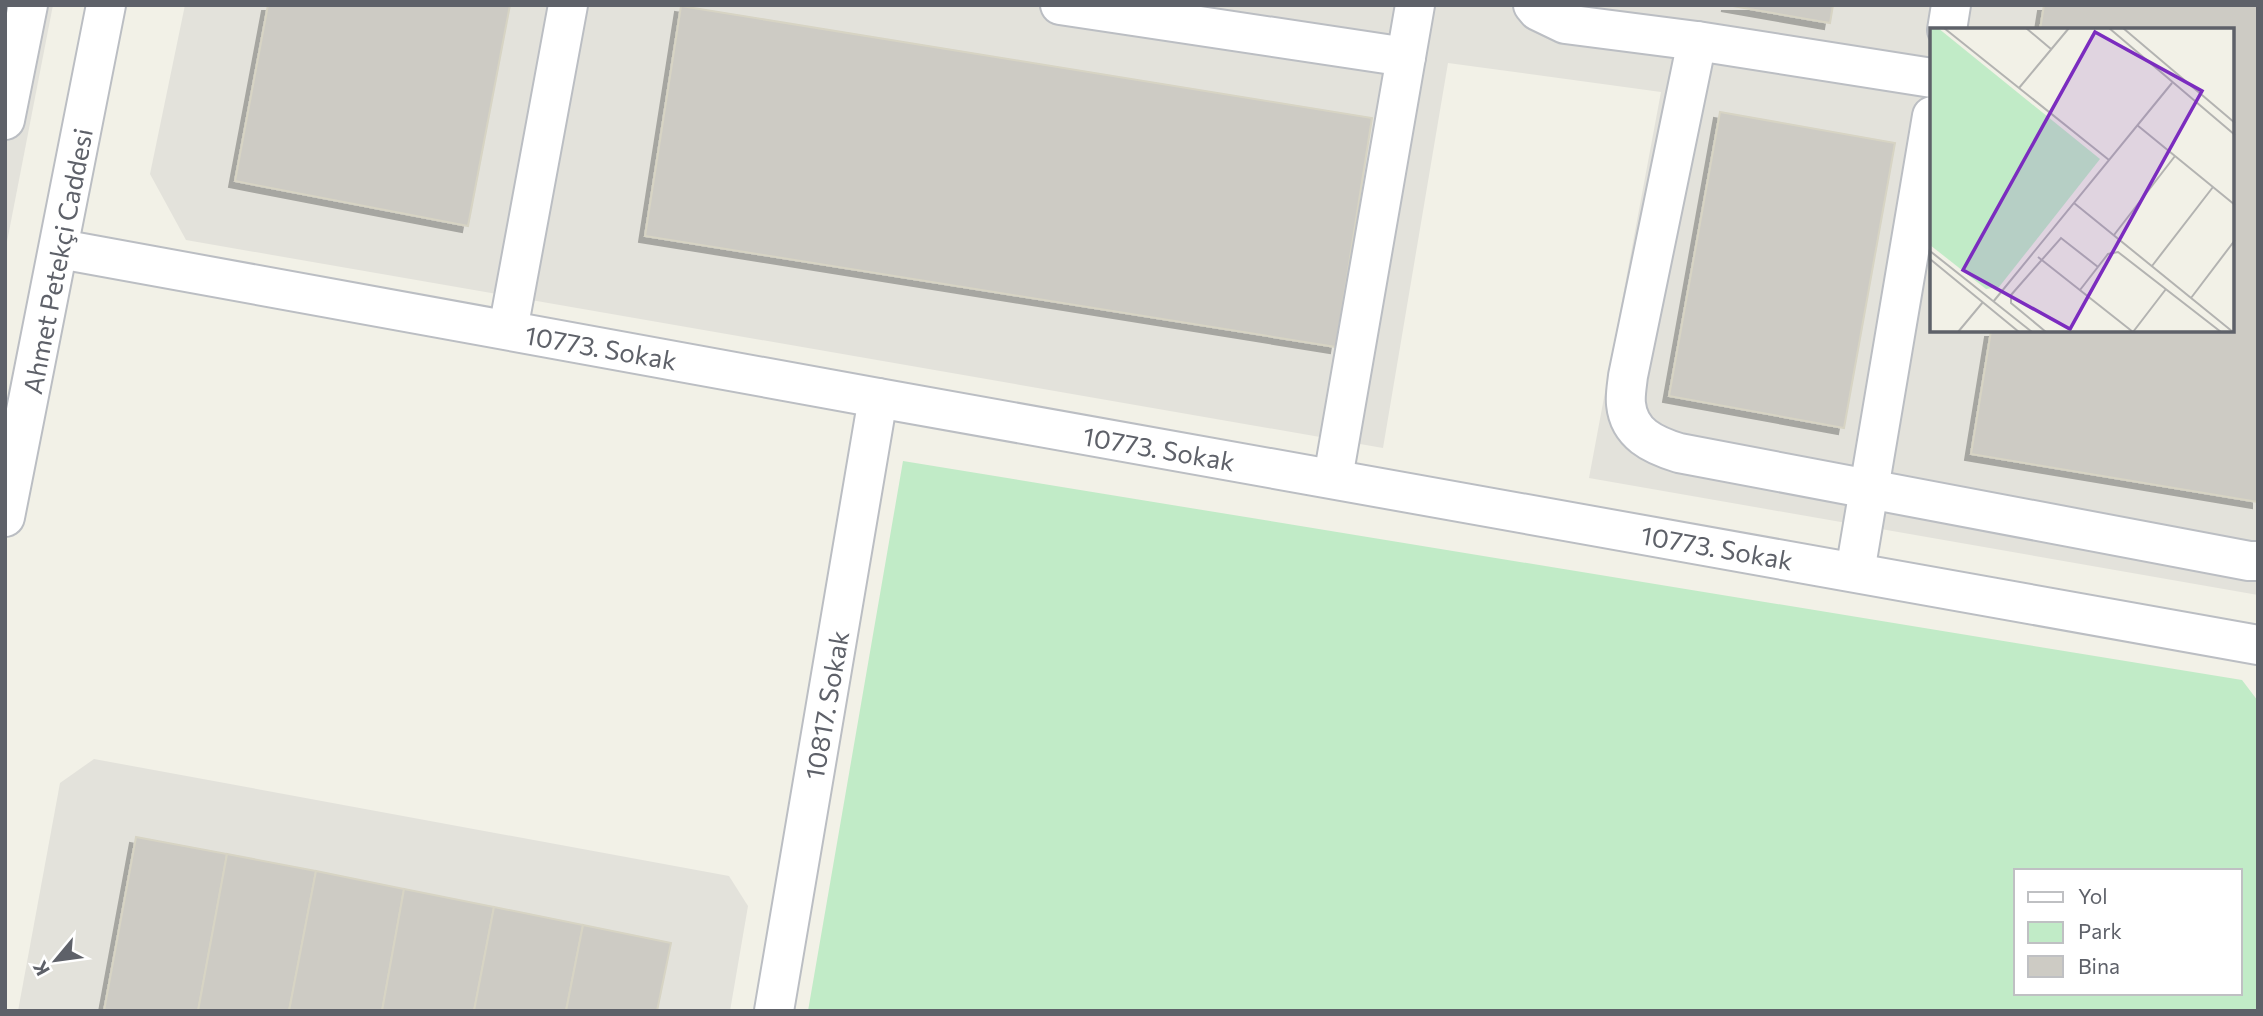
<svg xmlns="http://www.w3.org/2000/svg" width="2263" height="1016" font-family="Commissioner,sans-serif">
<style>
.industrial{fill:#e3e2db;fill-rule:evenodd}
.green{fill:#c1ebc7;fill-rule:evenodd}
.building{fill:#cdcbc4;stroke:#d7d4c4;stroke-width:2;filter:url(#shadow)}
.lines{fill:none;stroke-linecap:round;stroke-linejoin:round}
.minor-casing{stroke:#bbbec3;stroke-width:42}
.minor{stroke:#fff;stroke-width:38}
.labels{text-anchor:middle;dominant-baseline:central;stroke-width:5;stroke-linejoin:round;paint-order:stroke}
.street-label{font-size:26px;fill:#5e6169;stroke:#fff}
.inset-road{fill:none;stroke:#b3b3b1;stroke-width:2}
.view{fill:#7b2cbf;fill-opacity:0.15;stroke:#7b2cbf;stroke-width:3.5}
.inset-edge{fill:none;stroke:#5e6169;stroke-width:3.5}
</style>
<defs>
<filter id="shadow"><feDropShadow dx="-6" dy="6" stdDeviation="0" flood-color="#0004"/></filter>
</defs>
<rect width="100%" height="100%" fill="#f2f1e7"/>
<!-- industrial -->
<g class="industrial">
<polygon points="5,5 53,5 5,252"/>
<path d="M185 5H2258V595L1589 478 1661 92 1448 63 1383 448 186 240 150 174ZM1932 30H2233V331H1932Z"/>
<polygon points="94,759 729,876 748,906 730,1011 18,1011 60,783"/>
</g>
<!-- green -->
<path class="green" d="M903 461 2242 680 2258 701V1011H808ZM2016 871H2240V993H2016Z"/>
<!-- building -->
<g class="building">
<polygon points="268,5 510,5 468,226 235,181"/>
<polygon points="1727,5 1833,5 1830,23"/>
<polygon points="2044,5 2258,5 2258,502 1971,454 1991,331 2233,331 2233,30 2040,30"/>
<polygon points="681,6 1372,118 1336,347 645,236"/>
<polygon points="1720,112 1895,143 1844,428 1669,396"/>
<polygon points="136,837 227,854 198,1011 104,1011"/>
<polygon points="227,854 316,871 289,1011 198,1011"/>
<polygon points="316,871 404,889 382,1011 289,1011"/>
<polygon points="404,889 494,907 474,1011 382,1011"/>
<polygon points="494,907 583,925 566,1011 474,1011"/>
<polygon points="583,925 671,943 657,1011 566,1011"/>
</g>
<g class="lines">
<defs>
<g id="minor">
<polyline points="1060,5 1406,57"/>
<polyline points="1533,5 1538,11 1565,24 1697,41 1932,78"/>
<polyline points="1947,30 1951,5"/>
<path d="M1697 41 1628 376C1627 385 1625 395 1626 404 1629 434 1653 445 1679 453L2249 561H2258"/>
<polyline points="5,120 28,5"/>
<polyline points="60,249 878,398 2258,645"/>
<polyline points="508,330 568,5"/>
<polyline points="1333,478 1415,5"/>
<polyline points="5,517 106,5"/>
<polyline points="1855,572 1932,116"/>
<polyline points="774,1011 878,398"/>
</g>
</defs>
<!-- minor casing -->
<use href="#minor" class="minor-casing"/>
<!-- minor -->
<use href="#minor" class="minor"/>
</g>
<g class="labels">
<!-- street labels -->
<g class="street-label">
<text transform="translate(57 261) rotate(-79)">Ahmet Petekçi Caddesi</text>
<text transform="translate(601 347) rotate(10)">10773. Sokak</text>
<text transform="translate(1159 448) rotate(10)">10773. Sokak</text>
<text transform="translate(1717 547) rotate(10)">10773. Sokak</text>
<text transform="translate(826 705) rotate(-80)">10817. Sokak</text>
</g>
</g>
<!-- overview -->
<g transform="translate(1930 28)">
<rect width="304" height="304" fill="#f2f1e7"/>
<path d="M0 0H8L170 131 69 259 56 261 0 217Z" fill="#c1ebc7"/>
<path class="inset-road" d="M14 0 179 132M96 0 121 21M179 0 305 107M193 0 305 95M89 60 139 0M207 97 305 177M144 175 303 304M184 207 245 128M0 223 102 304M108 229 203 304M0 231 89 304M222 238 283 159M150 262 178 226 188 224 291 304M261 270 305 212M63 274 242 55M28 304 53 274M116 304 81 275V267L131 210 168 239M203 304 236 261"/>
<path class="view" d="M165 4 272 63 140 301 33 242Z"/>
<rect width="304" height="304" class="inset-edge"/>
</g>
<!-- border -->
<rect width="2263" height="1016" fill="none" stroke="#5e6169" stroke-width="14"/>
<!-- legend -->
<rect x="2014" y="869" width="228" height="126" fill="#ffffff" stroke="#bfc0c3" stroke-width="2"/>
<rect x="2028" y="892" width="35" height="10" fill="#ffffff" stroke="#bfc0c3" stroke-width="2"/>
<text x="2078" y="904" font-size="21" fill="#5e6169">Yol</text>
<rect x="2028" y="922" width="35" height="21" fill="#c1ebc7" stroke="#bfc0c3" stroke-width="2"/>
<text x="2078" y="939" font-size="21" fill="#5e6169">Park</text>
<rect x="2028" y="956" width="35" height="21" fill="#cdcbc4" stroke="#bfc0c3" stroke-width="2"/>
<text x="2078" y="974" font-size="21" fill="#5e6169">Bina</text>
<!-- north arrow -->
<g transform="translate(56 960) rotate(241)" stroke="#ffffff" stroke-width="5" paint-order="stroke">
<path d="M0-5L12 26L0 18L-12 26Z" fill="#5e6169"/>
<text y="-10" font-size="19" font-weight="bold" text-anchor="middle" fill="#5e6169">K</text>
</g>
</svg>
